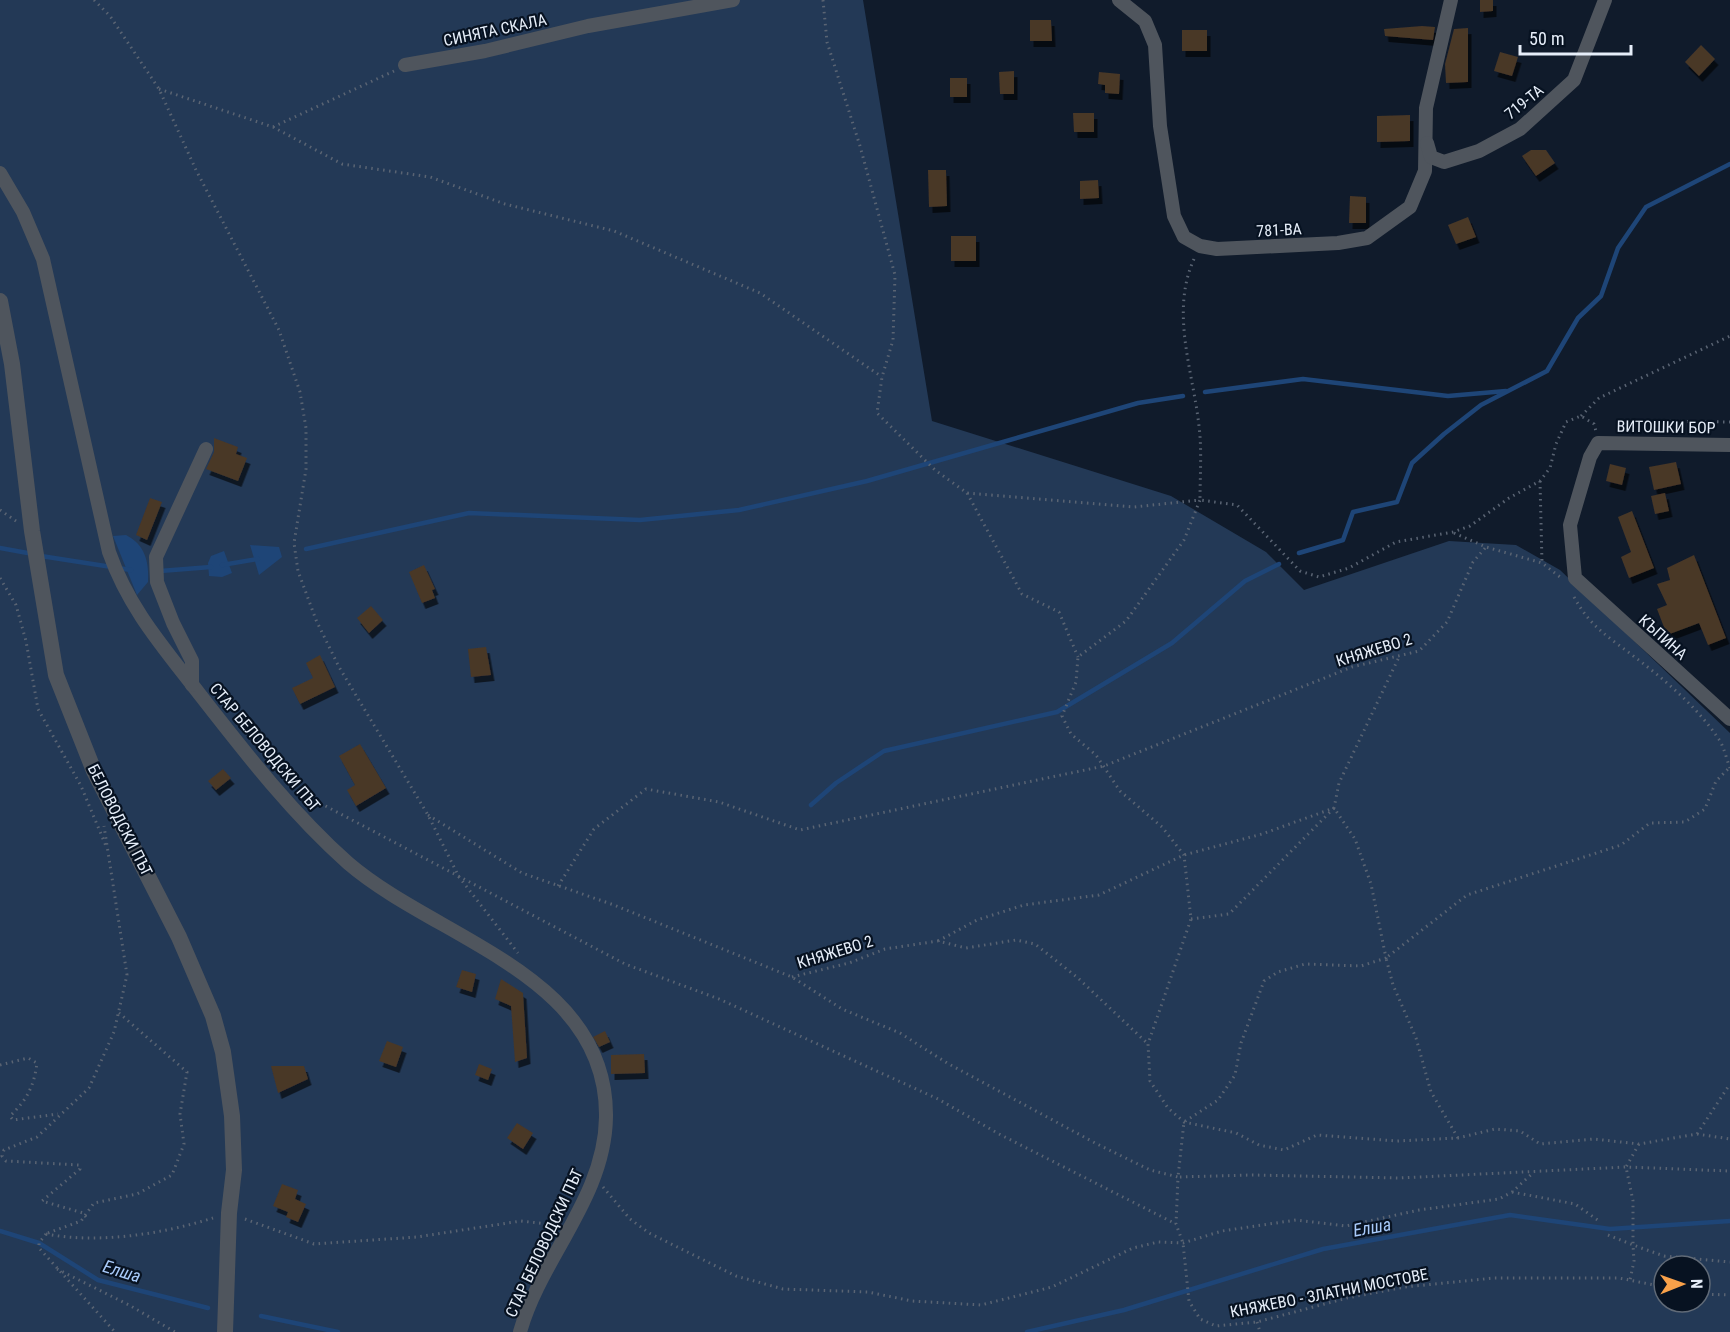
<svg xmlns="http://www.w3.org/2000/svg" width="1730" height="1332" font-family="'Roboto Condensed',sans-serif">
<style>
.green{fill:#233956;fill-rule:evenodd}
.water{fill:#1e4577}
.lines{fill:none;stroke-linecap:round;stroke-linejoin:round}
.stream{stroke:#1e4577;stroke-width:4.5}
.building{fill:#483728;filter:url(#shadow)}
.path{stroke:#5a6473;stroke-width:3;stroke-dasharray:1.5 4.5;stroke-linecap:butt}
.minor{stroke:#4f555d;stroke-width:14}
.tertiary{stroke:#4f555d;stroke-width:16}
.labels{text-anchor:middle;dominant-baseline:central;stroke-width:4.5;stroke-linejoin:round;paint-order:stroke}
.street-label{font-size:16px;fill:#e6eef9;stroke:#071221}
.water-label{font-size:18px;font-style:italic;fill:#a8caf9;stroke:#071221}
</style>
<defs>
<filter id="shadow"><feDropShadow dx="3.5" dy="6" stdDeviation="0" flood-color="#0009"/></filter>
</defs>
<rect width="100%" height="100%" fill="#101b2b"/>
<!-- green -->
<path class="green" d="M0 0H863L932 421 1171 496 1266 552 1304 590 1449 541 1516 545 1560 570 1730 733V1332H0ZM1664 1266H1700V1302H1664Z"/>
<!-- water -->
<g class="water">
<path d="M126 535C145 545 149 561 148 582L137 595 113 536Z"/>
<polygon points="250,545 279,547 282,557 259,575"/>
<polygon points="224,551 232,573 222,577 209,576 208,563 211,556"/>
</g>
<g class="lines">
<!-- stream -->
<g class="stream">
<polyline points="1205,392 1303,379 1448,396 1506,391"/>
<polyline points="0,548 33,554"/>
<polyline points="306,549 469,513 640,520 739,510 867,481 1138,403 1183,396"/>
<polyline points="1299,553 1343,540 1353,512 1397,502 1412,463 1444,434 1481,405 1547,371 1578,318 1601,296 1618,248 1646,207 1730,164"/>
<polyline points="41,556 131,570"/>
<polyline points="222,565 258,559"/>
<polyline points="160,571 211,567"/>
<polyline points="811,805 836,783 884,751 1057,712 1172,643 1245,581 1279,564"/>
<polyline points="0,1231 39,1243 98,1280 208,1308"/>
<polyline points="261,1316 338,1332"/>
<polyline points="1027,1332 1124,1310 1323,1249 1510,1215 1610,1229 1730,1221"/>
</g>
</g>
<!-- building -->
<g class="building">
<polygon points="1480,0 1493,0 1493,11 1480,12"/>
<polygon points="1030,20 1051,20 1052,41 1030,41"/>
<polygon points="1422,26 1435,27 1433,40 1385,36 1384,29"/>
<polygon points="1468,28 1468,82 1446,83 1445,64 1454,29"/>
<rect x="1182" y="30" width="25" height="21"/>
<polygon points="1701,45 1715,59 1699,76 1685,62"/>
<polygon points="1500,52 1518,57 1512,76 1494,71"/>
<polygon points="1014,71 1014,94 1000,94 999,72"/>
<polygon points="1099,72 1120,74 1119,94 1105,93 1105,85 1098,84"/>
<rect x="950" y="78" width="17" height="19"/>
<polygon points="1073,113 1094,113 1094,132 1074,132"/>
<polygon points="1410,115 1410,141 1377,142 1377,116"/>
<polygon points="1531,150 1546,150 1555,163 1536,176 1522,156"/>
<polygon points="928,170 946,170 947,206 929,207"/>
<polygon points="1098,180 1099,198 1080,199 1080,181"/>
<polygon points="1350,196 1366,197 1366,223 1349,223"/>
<polygon points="1468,217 1476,237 1456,244 1448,225"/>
<rect x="951" y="236" width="25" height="25"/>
<polygon points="214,438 238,447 236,454 247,458 238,481 206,469 214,452"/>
<polygon points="1676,462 1681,484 1654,490 1649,467"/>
<polygon points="1610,464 1626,468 1622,485 1606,481"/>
<polygon points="1665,493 1669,511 1655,514 1651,496"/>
<polygon points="150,498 162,502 147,540 136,535"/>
<polygon points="1632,511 1654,568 1629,578 1621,557 1631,552 1618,517"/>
<polygon points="1694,555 1726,638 1708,645 1699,623 1667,635 1657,609 1667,605 1657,584 1670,580 1667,568"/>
<polygon points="424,565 435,589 432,590 435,598 422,603 409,572"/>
<polygon points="371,606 383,620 369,633 357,618"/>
<polygon points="486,647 491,675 471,677 468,649"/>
<polygon points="320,655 335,687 300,704 292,688 313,678 306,663"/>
<polygon points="360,744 386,788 356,806 347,790 355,785 339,756"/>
<polygon points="223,769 231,778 216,790 208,781"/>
<polygon points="462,970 476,974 472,992 456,987"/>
<polygon points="501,979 523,993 527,1058 515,1062 511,1006 495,999"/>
<polygon points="605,1031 610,1042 599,1047 593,1037"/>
<polygon points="387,1041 403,1047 396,1067 379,1061"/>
<polygon points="644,1054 645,1073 611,1074 611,1055"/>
<polygon points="479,1064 492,1069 488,1080 475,1075"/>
<polygon points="271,1066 304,1066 308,1079 278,1093"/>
<polygon points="517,1123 533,1133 523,1149 507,1138"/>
<polygon points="282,1184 298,1190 295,1199 306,1204 298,1222 286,1217 288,1212 273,1206"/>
</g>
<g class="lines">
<!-- path -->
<g class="path">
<polyline points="94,0 110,16 159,89 196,170 279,330 300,392 306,428 306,469 294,543 298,571 316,620 339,667 428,815 459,877 518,953"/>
<polyline points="823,0 827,42 860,146 895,275 893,340 882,377 877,413 935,470 967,493 1134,507 1200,500 1184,540 1126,621 1078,657 1076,682 1062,716 1071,734 1096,755 1120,791 1162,827 1184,855 1191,919 1148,1044 1150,1081 1168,1108 1184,1122 1236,1133 1259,1145 1284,1150 1317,1135 1397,1141 1458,1138 1495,1129 1520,1131 1540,1144 1594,1139 1639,1144 1697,1134 1730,1139"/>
<polyline points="159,89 273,127 342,164 430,177 505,204 614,231 760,293 882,377"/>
<polyline points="273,127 394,71"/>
<path d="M1194 259C1170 312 1193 371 1199 426 1202 450 1200 475 1200 500L1237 505 1300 571 1319 577 1349 568 1396 542 1453 532 1470 526 1509 498 1540 481 1550 468 1556 444 1566 422 1581 416 1594 424 1596 431"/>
<polyline points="1581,416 1599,398 1730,336"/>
<polyline points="1648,430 1660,421 1730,422"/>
<polyline points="1540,481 1542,563"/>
<polyline points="967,493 1022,594 1059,612 1078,657"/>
<polyline points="0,510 16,521"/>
<polyline points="1454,533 1486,547 1542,563 1560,577"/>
<polyline points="0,578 16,605 26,641 38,709 81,786 106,846"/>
<path d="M1574 597C1591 628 1609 637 1636 658 1665 680 1697 707 1718 738 1724 746 1726 758 1730 768"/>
<polyline points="299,792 625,964 719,999 938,1099 999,1134 1176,1224"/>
<polyline points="428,815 522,873 614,905 792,977 842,1009 900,1033 947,1063 1097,1144 1150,1170 1178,1177 1176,1224 1183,1243 1189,1301 1200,1319 1216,1326 1257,1322 1347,1298 1405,1287 1494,1278 1619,1278 1664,1287"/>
<polyline points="558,886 594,829 646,789 719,802 800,830 1104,766 1352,667 1419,651 1447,622 1473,562 1486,547"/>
<polyline points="1191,919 1229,914 1334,808 1355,839 1371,884 1386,958 1361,966 1305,964 1278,972 1264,981 1241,1043 1235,1075 1218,1100 1184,1122 1178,1177 1252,1175 1399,1178 1626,1167 1730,1171"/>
<polyline points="938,941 977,920 1024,905 1099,895 1184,855 1262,834 1334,808 1339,783 1399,657"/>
<polyline points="792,977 849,963 885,949 938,941 966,948 1016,940 1035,944 1078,978 1148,1044"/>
<path d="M0 1065 28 1058 37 1063C34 1086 27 1100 10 1116L13 1120 58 1114"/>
<polyline points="1697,1134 1730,1084"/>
<polyline points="1458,1138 1431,1092 1416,1038 1393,985 1386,958 1467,895 1621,845 1650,823 1685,822 1705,809 1716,781 1730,767"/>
<polyline points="1639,1144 1626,1167 1633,1201 1633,1245 1664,1256 1730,1262"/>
<polyline points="603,1187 630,1219 649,1233 736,1276 783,1289 868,1292 912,1301 981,1305 1052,1287 1133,1248 1158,1242 1183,1243 1222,1231 1296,1220 1346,1226 1419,1210 1499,1199 1512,1192 1534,1172"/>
<polyline points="1512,1192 1575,1204 1599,1221"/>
<polyline points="86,1217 83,1213 42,1201 80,1169 79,1165 6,1161 2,1156 4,1150 37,1137 89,1088 114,1032 127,975 104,826"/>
<polyline points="245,1219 314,1244 417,1237 521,1221 556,1225"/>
<polyline points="48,1233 81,1221 94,1203 137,1194 172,1175 184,1144 180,1114 187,1072 119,1013"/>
<path d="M46 1234C99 1244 162 1234 213 1218"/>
<polyline points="46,1234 39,1243 39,1248 115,1332"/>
<polyline points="1608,1235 1633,1245 1634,1261 1630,1280"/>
<polyline points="57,1269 129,1305 175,1332"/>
<polyline points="1700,1294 1730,1295"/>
<polyline points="1257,1322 1260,1332"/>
</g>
<!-- minor -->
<g class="minor">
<polyline points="1119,0 1145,21 1155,45 1160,126 1174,216 1184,237 1200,246 1217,249 1338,243 1367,238 1410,207 1425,171 1426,108 1451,0"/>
<polyline points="405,65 485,51 588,26 733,0"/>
<polyline points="1427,143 1431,157 1444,162 1479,151 1520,129 1574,80 1605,0"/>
<path d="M0 173 23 212 43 259 109 552C129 609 164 648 201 696 247 755 292 813 348 863 436 939 608 975 606 1117 605 1198 541 1257 520 1332"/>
<polyline points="1730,445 1598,443 1590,457 1570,525 1575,578 1730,719"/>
<polyline points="192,685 192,661 173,623 157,582 156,557 206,449"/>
</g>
<!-- tertiary -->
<polyline class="tertiary" points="0,301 12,364 32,531 56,675 94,771 179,937 213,1016 223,1052 232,1116 234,1170 229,1213 225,1332"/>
</g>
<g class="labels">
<!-- street labels -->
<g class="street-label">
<text transform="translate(495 30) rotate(-12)">СИНЯТА СКАЛА</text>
<text transform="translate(1524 102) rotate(-39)">719-ТА</text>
<text transform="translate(1279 230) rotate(-3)">781-ВА</text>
<text transform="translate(1666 427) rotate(1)">ВИТОШКИ БОР</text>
<text transform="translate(1663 637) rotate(42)">КЪПИНА</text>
<text transform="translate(1374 650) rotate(-17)">КНЯЖЕВО 2</text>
<text transform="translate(265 747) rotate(50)">СТАР БЕЛОВОДСКИ ПЪТ</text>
<text transform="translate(120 820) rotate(63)">БЕЛОВОДСКИ ПЪТ</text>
<text transform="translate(835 952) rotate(-17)">КНЯЖЕВО 2</text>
<text transform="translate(544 1243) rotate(-65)">СТАР БЕЛОВОДСКИ ПЪТ</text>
<text transform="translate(1329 1293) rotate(-11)">КНЯЖЕВО - ЗЛАТНИ МОСТОВЕ</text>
</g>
<!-- water labels -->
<g class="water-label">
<text transform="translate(1372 1227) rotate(-10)">Елша</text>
<text transform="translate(122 1271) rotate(17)">Елша</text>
</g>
</g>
<!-- north arrow -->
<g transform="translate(1682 1284) rotate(89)"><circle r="28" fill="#071221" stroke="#606a77" stroke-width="1.5"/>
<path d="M0-4.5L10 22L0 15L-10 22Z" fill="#f8a14a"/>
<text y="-9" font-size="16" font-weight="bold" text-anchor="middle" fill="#e6eef9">N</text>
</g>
<!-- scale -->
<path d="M1520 45v9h111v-9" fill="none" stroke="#e6eef9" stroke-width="3"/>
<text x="1529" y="45" font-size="18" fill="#e6eef9" stroke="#071221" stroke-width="4.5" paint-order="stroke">50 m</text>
</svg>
